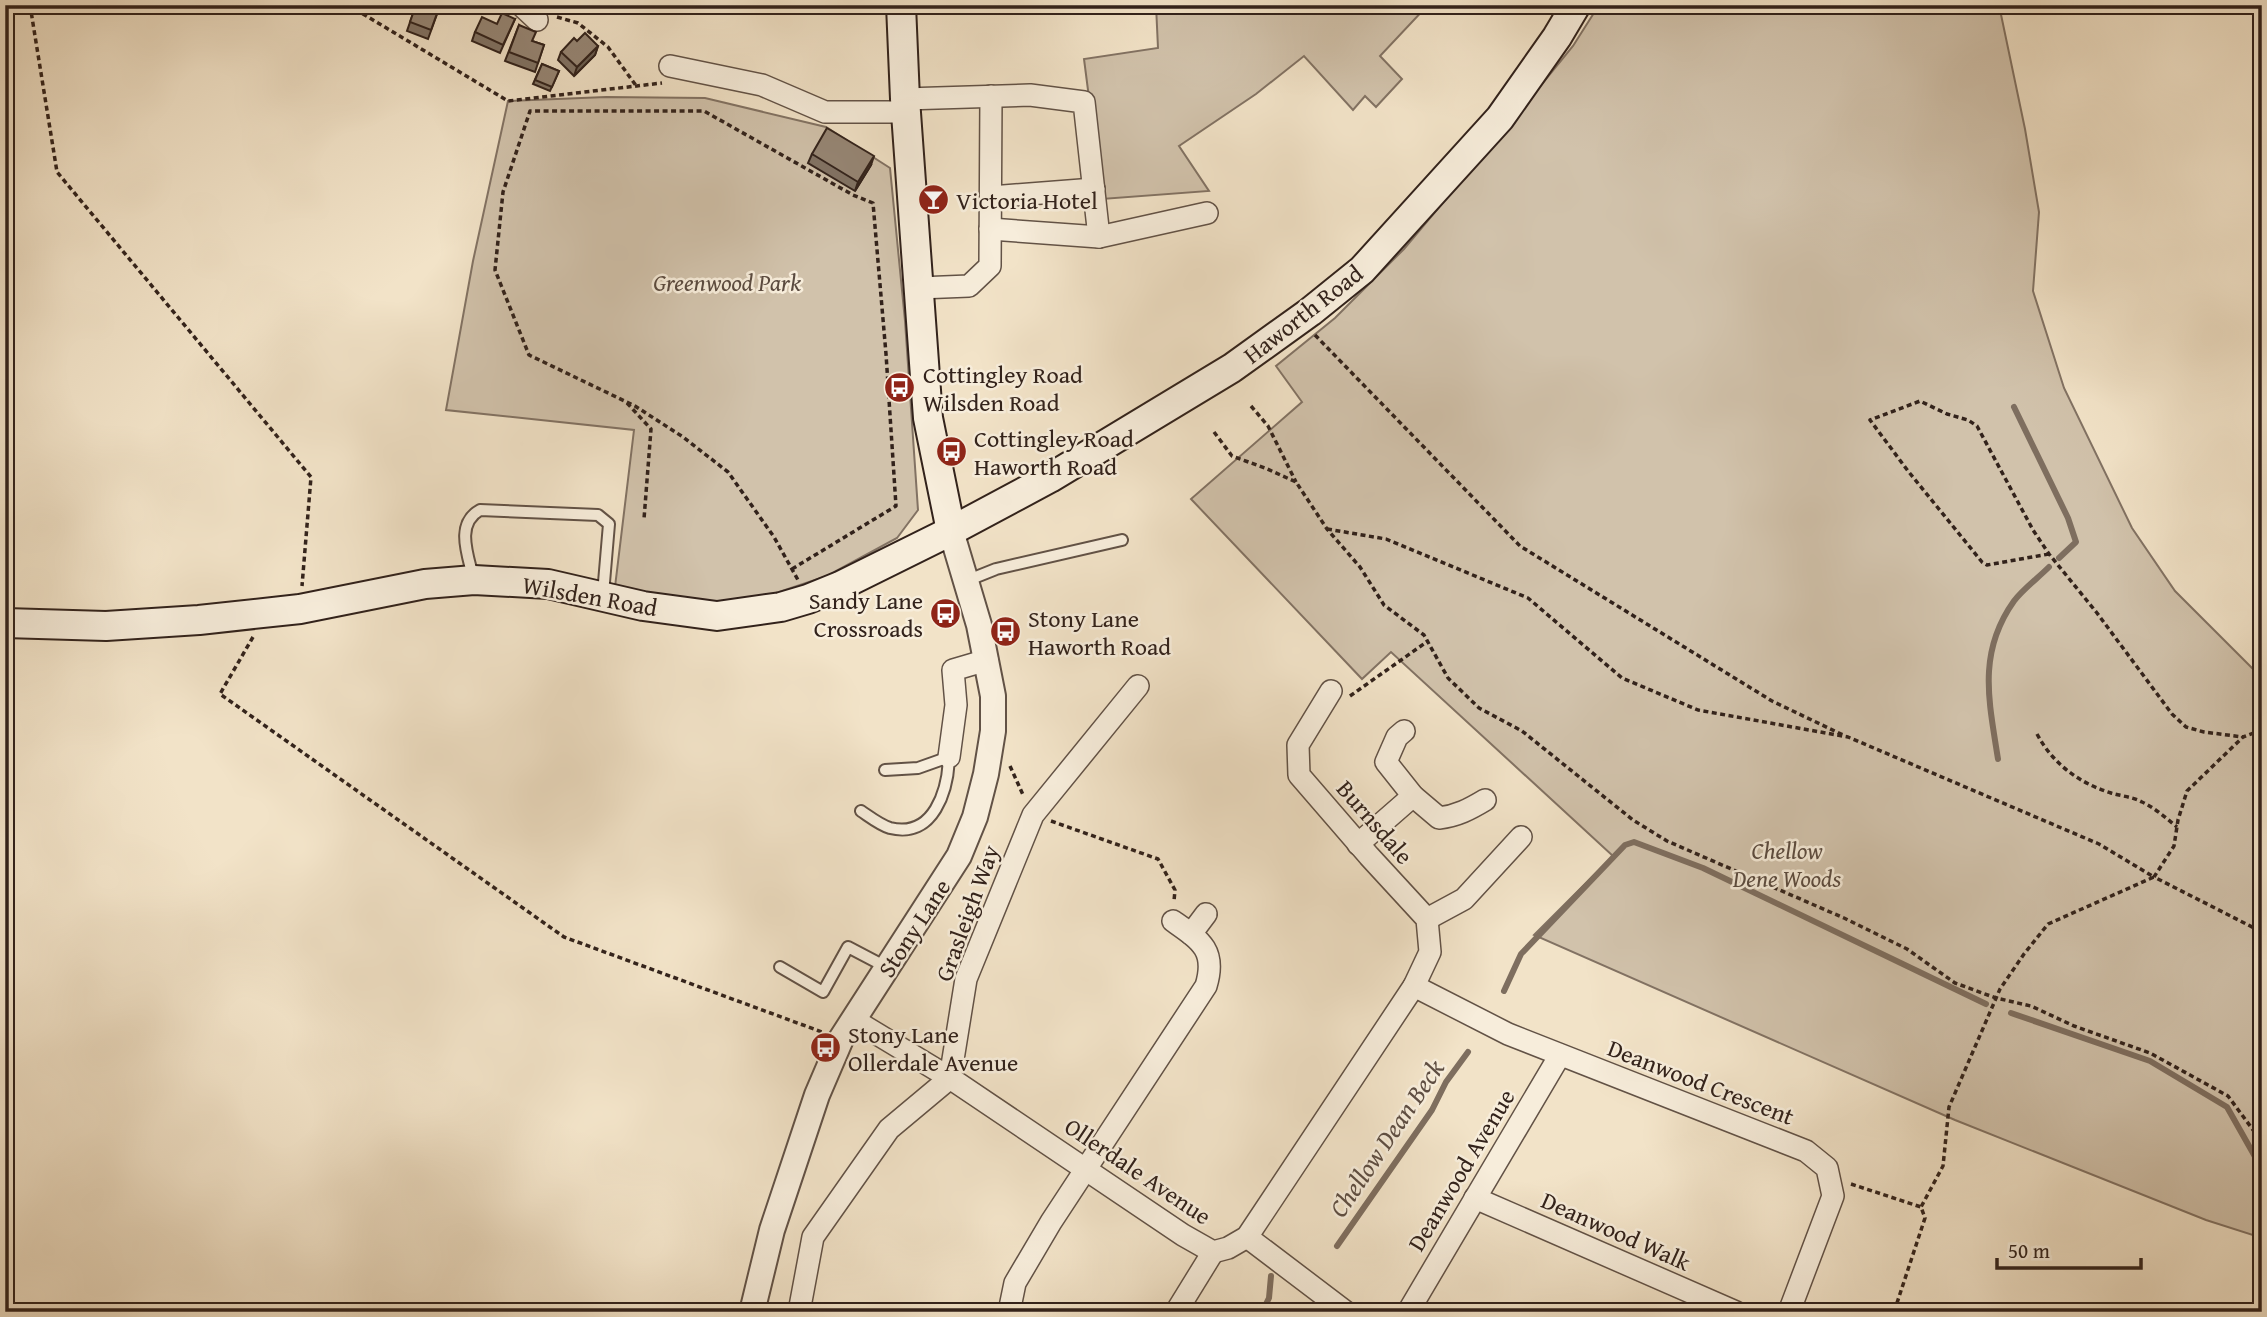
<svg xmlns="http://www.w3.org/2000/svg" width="2267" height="1317" font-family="'Gentium Book Plus',serif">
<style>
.green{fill:#d1c2ab;stroke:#827263;stroke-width:2}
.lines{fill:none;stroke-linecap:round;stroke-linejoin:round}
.stream{stroke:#7e6e5f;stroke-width:6}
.service-casing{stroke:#625246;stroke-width:14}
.minor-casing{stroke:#625246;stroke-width:24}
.tertiary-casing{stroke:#625246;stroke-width:28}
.secondary-casing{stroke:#32221b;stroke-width:32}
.path{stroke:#32221b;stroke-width:3.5;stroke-dasharray:5 3.5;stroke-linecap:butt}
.service{stroke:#f7eddb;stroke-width:10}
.minor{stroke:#f7eddb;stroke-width:21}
.tertiary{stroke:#f7eddb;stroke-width:24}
.secondary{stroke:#f7eddb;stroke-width:28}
.wall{fill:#817365;stroke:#32221b;stroke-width:2}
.shaded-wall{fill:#695e52;stroke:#32221b;stroke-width:2}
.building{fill:#968675;stroke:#32221b;stroke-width:2}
.labels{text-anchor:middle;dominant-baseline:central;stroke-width:5;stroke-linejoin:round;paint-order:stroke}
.poi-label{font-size:24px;fill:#32221b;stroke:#f7eddb;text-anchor:start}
.park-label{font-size:24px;font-style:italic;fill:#5a4a3f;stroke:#f7eddb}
.street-label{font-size:24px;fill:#32221b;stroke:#f7eddb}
.water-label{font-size:26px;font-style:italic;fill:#5e4e43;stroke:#f7eddb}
</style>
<rect width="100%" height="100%" fill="#f2e3c8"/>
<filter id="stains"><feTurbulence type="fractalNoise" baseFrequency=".00286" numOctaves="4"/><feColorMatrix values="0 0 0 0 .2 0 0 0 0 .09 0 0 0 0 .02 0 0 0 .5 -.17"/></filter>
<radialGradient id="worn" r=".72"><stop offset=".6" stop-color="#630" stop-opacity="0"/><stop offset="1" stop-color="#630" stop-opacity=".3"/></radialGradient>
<!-- green -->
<g class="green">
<polygon points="1156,5 1428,5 1380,56 1402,79 1376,107 1365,96 1353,110 1304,56 1256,94 1179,146 1209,191 1102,199 1084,59 1158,48"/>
<polygon points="1599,5 1999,5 2025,129 2039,212 2033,291 2064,388 2132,528 2175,591 2262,678 2262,1238 2206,1220 1955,1120 1534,935 1613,856 1391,652 1362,679 1191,499 1302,402 1276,366 1335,318 1404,249 1524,106 1573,46"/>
<polygon points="606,97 705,98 826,127 890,168 905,321 918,510 897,538 827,576 770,595 705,604 615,587 634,430 446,410 473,261 508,101"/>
</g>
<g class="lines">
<!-- stream -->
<g class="stream">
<polyline points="2014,407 2068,518 2076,542 2059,558"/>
<path d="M1998 759C1989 701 1977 653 2014 601 2023 589 2038 578 2049 567"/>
<polyline points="1504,991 1521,954 1625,845 1634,842 1703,868 1986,1004"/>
<polyline points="2011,1013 2150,1061 2227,1107 2262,1169"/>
<polyline points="1337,1246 1432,1110 1446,1082 1468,1052"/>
<polyline points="1262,1312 1269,1298 1271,1276"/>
</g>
<defs>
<g id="service">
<path d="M473 577C468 555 455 524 480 510L598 515 609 524 603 594"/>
<polyline points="966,581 996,569 1122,540"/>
<path d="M861 811C870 817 880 825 890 828 934 839 948 790 949 757L918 768 885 770"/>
<polyline points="780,967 823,992 848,947 888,968"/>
</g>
<g id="minor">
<polyline points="521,5 537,20"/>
<polyline points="670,66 762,85 825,112 906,112"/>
<polyline points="905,99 1030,95 1084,102 1099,237"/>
<polyline points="991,197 1094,189"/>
<polyline points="990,229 1099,237 1207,213"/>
<polyline points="919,288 969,286 990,266 991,96"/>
<path d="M1404 731 1397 737 1386 762 1413 796 1439 818C1457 816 1470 809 1485 800"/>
<polyline points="949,757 956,705 953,670 987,660"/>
<polyline points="1358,844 1413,796"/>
<polyline points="1427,919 1464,899 1521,837"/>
<polyline points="1191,934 1206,914"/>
<polyline points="1414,986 1508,1034 1806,1151 1827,1168 1833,1196 1789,1312"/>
<polyline points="854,1020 950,1078 1183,1235 1213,1252 1228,1248 1247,1237 1414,986 1430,952 1427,919 1369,856 1299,775 1298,745 1331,691"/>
<polyline points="1475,1198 1736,1312"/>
<polyline points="1247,1237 1346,1312"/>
<polyline points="799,1312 813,1237 889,1129 950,1078 966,979 1033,815 1138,686"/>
<path d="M1009 1312 1015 1283 1051 1222 1206 986C1217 950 1200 940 1173 921"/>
<polyline points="1176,1312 1213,1252"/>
<polyline points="1408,1312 1560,1055"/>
</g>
<polyline id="tertiary" points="752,1312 772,1230 817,1095 841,1039 959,856 975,817 986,774 993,731 993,696 979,625 951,531"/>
<g id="secondary">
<polyline points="901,5 905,99 928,418 951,531"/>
<polyline points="5,623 106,626 199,620 300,609 425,584 474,580 548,584 643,606 717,616 781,607 808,599 840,586 951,531 1050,478 1232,368 1310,312 1362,270 1500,118 1557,37 1576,5"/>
</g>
</defs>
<!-- service casing -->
<use href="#service" class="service-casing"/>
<!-- minor casing -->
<use href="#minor" class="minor-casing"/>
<!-- tertiary casing -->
<use href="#tertiary" class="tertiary-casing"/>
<!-- secondary casing -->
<use href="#secondary" class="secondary-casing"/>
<!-- path -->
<g class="path">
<polyline points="30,5 57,172 311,477 302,586"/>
<polyline points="348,5 508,101 662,83"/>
<polyline points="557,17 578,23 608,47 637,87"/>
<polyline points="1315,335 1520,546 1772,701 1843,735"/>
<polyline points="627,403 651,429 644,519"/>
<polyline points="1251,406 1268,426 1296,482"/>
<polyline points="1214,432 1232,456 1265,468 1296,482 1327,529 1360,567 1384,605 1424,635 1448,678 1479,708 1522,731 1633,820 1667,841 1844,918 1907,949 1955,983 1996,998 2031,1006 2074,1026 2150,1053 2228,1096 2262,1142"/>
<polyline points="1327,529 1386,539 1528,598 1622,678 1698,710 1848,737 2099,844 2154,877 2048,924 2024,954 2000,989 1949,1107 1943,1166 1921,1207"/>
<polyline points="2049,554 1987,565 1982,562 1908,471 1870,420 1920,401 1947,414 1968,420 1977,426 2033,530 2049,554 2097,613 2172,714 2186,727 2204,732 2243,737"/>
<polyline points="792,569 896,506 886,354 873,203 853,195 704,111 530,111 503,192 495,270 529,355 635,406 683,437 728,472 774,537 798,580"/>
<polyline points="253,637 220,694 564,937 822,1032"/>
<polyline points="1350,696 1428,641"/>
<polyline points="2262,730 2243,737 2187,791 2178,820 2174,846 2154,877 2262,932"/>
<path d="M2037 734C2053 764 2079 783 2111 793 2121 796 2133 797 2142 802 2155 808 2166 818 2177 827"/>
<polyline points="1010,766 1024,797"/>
<polyline points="1051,821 1158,859 1175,890 1174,901"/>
<polyline points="1851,1184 1921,1207 1925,1218 1894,1312"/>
</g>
<!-- service -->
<use href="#service" class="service"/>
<!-- minor -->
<use href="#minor" class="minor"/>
<!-- tertiary -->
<use href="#tertiary" class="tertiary"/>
<!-- secondary -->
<use href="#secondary" class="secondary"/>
</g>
<!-- wall -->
<g class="wall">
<polygon points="416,5 441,5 440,6 428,39 407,31"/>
<polygon points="515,19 500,53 472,41 475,32 497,24"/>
<polygon points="519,25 532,41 544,45 535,72 505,61"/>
<polygon points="577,41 598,46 595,55 574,76 558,60 561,52"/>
<polygon points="542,64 559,71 550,91 533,84"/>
<polygon points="812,154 871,165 855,191 808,163"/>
</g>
<!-- shaded-wall -->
<g class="shaded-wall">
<polygon points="562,5 584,5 582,11 559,11"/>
<polygon points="598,46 595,55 574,76 577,67"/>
<polygon points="874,156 871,165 855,191 858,182"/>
</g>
<!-- building -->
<g class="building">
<polygon points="416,5 440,5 431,30 410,22"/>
<polygon points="502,13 515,19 503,45 475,32 482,17 497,24"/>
<polygon points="519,25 536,32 532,41 544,45 538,63 509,52"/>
<polygon points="585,33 598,46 577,67 561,52 574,38 577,41"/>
<polygon points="542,64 559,71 552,87 535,80"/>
<polygon points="827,128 874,156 858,182 812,154"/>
</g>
<!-- icons -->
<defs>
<symbol id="bar-disc" viewBox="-11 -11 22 22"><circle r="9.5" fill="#8f2418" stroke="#f7eddb"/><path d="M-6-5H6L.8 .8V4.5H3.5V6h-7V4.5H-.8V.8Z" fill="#fff"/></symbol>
<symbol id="bus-disc" viewBox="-11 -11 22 22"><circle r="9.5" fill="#8f2418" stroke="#f7eddb"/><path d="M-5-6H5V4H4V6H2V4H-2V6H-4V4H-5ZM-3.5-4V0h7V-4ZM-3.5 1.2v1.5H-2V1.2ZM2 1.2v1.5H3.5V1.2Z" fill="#fff"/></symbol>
</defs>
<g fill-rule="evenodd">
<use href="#bar-disc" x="916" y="182" width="35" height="35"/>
<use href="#bus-disc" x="882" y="370" width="35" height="35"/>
<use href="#bus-disc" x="934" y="434" width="35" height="35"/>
<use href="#bus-disc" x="928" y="596" width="35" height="35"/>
<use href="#bus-disc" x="988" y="614" width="35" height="35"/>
<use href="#bus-disc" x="808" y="1030" width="35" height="35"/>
</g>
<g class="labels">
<!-- poi labels -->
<g class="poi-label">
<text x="956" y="200">Victoria Hotel</text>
<text x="923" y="374">Cottingley Road<tspan x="923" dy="28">Wilsden Road</tspan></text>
<text x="974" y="438">Cottingley Road<tspan x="974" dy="28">Haworth Road</tspan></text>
<text x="923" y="600" text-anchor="end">Sandy Lane<tspan x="923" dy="28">Crossroads</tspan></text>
<text x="1028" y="618">Stony Lane<tspan x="1028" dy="28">Haworth Road</tspan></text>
<text x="848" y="1034">Stony Lane<tspan x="848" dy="28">Ollerdale Avenue</tspan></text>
</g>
<!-- park labels -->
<g class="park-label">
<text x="727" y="282">Greenwood Park</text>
<text x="1787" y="850">Chellow<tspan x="1787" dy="28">Dene Woods</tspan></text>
</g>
<!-- street labels -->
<g class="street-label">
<text transform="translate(1303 314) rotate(-38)">Haworth Road</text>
<text transform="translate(590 596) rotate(10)">Wilsden Road</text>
<text transform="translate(1375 822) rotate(49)">Burnsdale</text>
<text transform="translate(967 913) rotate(-70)">Grasleigh Way</text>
<text transform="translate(914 928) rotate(-57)">Stony Lane</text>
<text transform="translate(1701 1082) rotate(21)">Deanwood Crescent</text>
<text transform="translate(1461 1170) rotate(-59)">Deanwood Avenue</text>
<text transform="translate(1138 1171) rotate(34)">Ollerdale Avenue</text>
<text transform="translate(1616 1231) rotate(24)">Deanwood Walk</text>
</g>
<!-- water labels -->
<g class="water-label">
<text transform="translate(1386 1138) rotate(-56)">Chellow Dean Beck</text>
</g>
</g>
<!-- margin -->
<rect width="2267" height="1317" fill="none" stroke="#f2e3c8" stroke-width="28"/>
<rect x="7" y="7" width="2253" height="1303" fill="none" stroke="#32221b" stroke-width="3.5"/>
<rect x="14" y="14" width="2239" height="1289" fill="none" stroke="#32221b" stroke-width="2"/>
<!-- scale -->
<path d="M1997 1258v10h144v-10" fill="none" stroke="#32221b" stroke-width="3.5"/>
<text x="2008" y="1258" font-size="21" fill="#32221b" stroke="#f7eddb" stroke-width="5" paint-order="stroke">50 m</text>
<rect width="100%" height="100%" filter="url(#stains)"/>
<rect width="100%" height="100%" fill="url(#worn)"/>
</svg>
